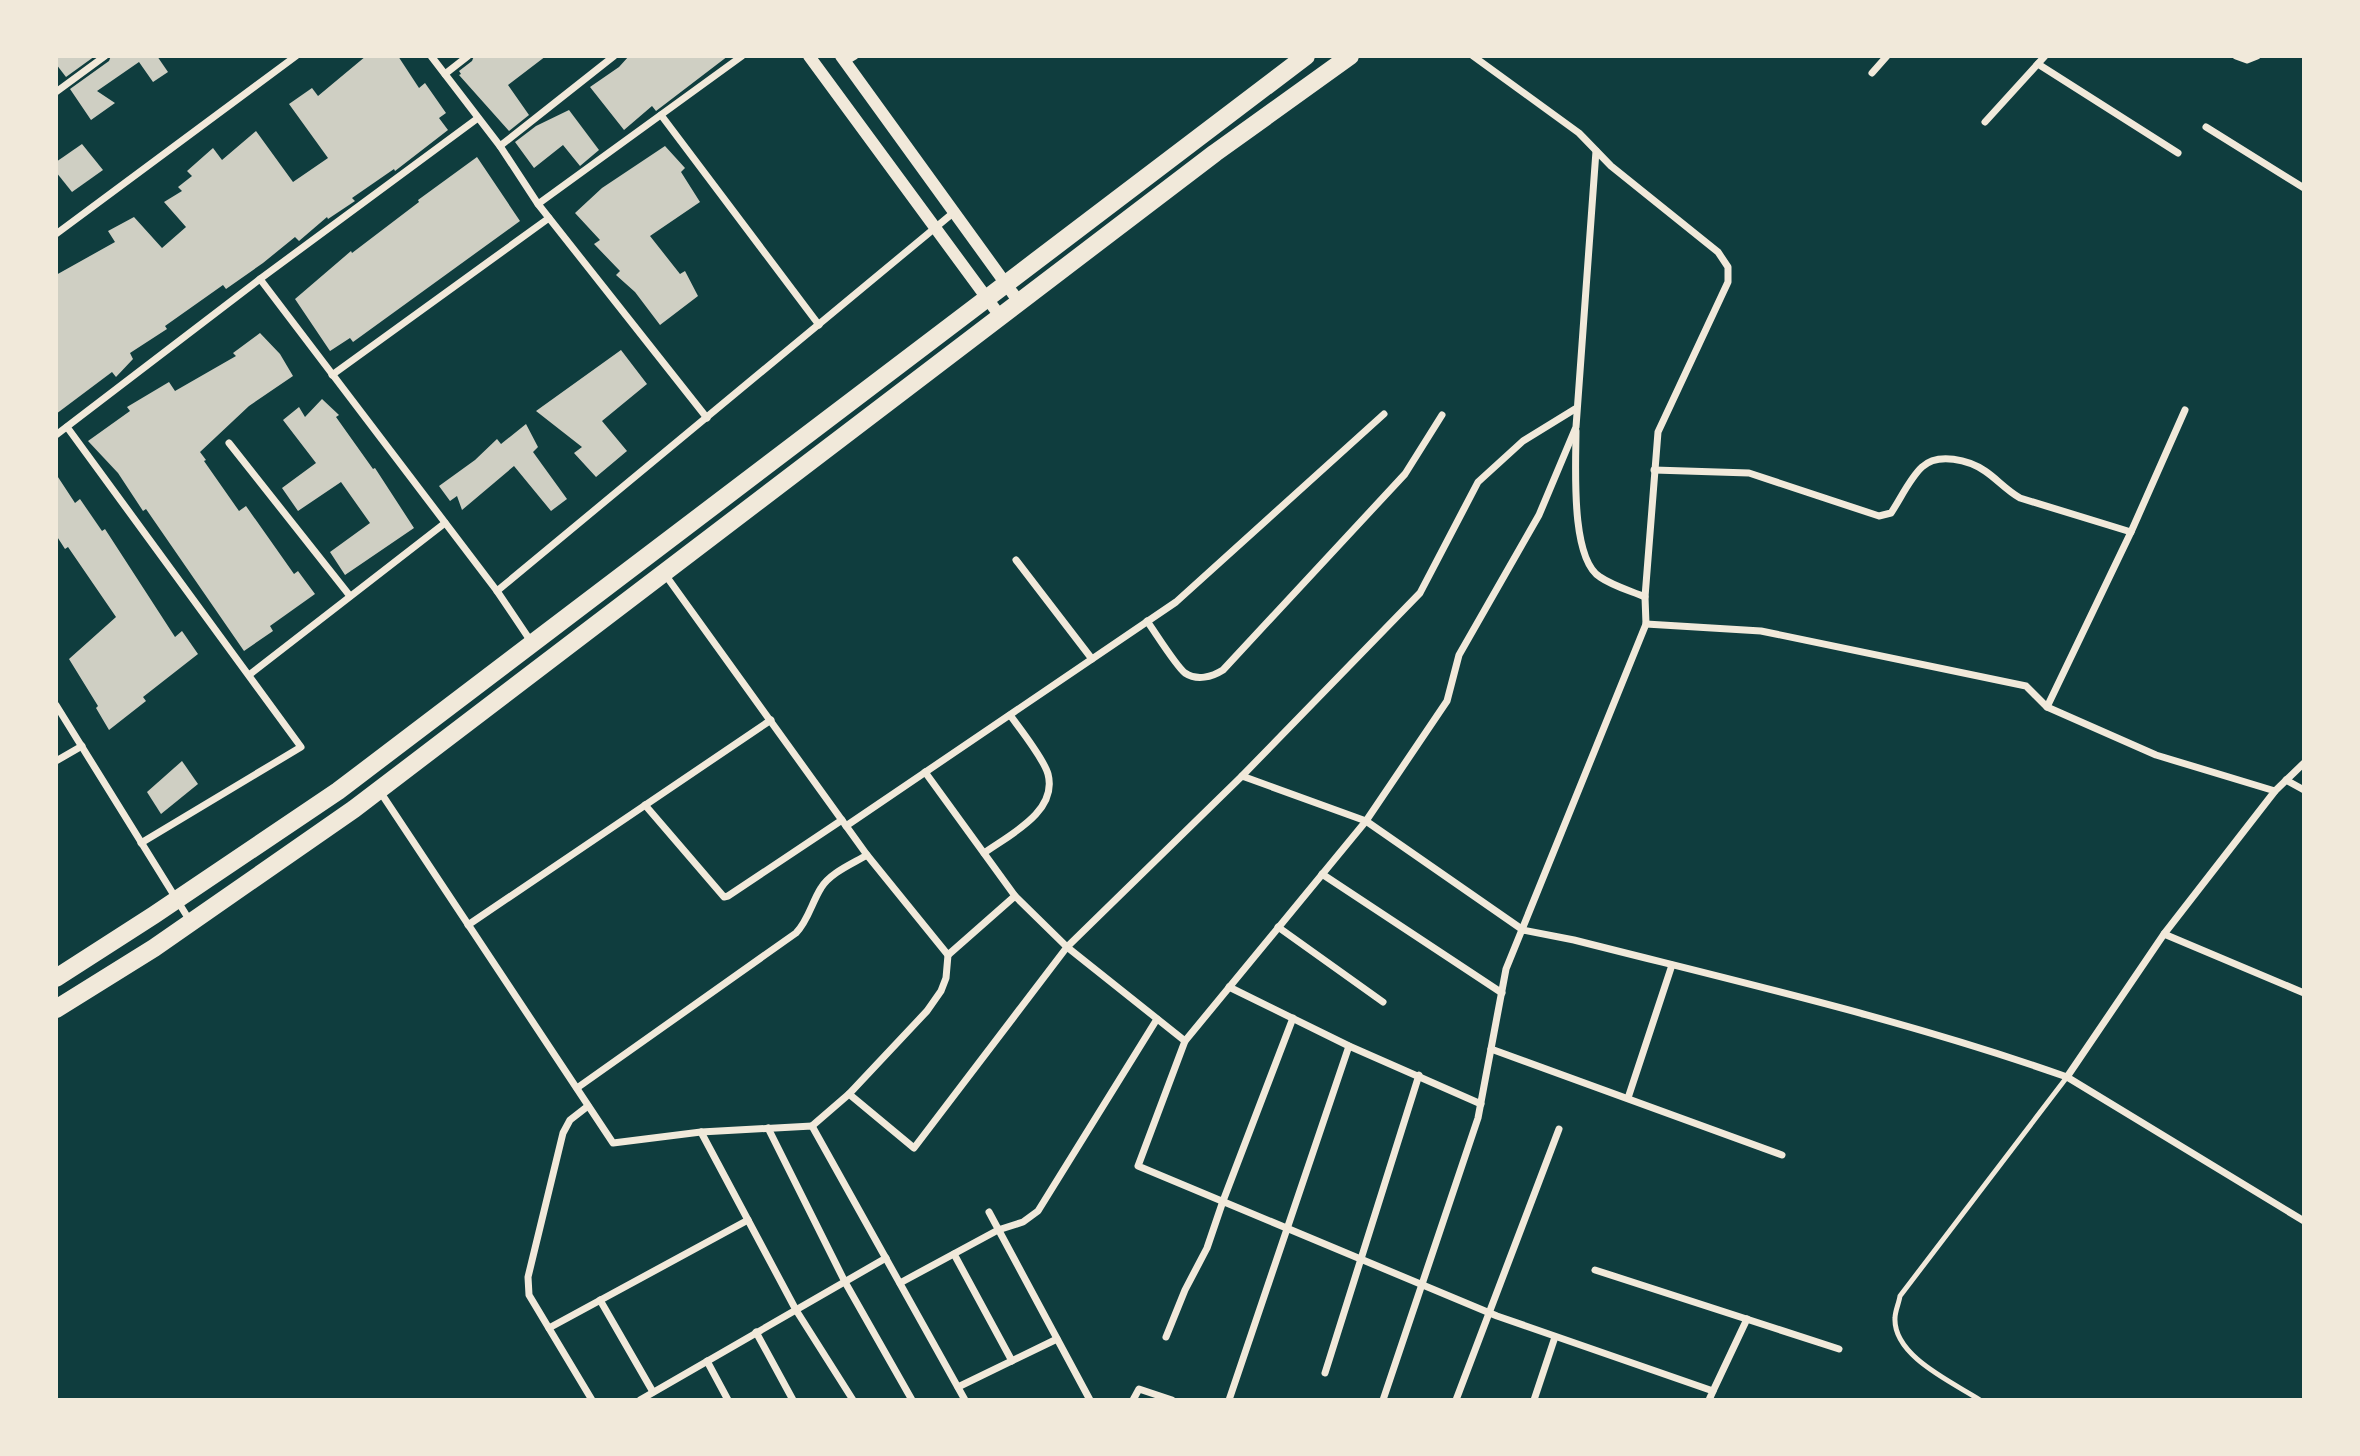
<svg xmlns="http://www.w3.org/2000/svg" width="2360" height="1456" font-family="'Source Serif 4',serif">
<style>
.building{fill:#cfcfc3}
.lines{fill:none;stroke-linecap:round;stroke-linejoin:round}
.service{stroke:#f1e9da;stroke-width:5}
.minor{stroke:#f1e9da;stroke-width:7}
.tertiary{stroke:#f1e9da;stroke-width:12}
.primary{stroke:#f1e9da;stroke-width:18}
</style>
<rect width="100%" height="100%" fill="#0f3d3e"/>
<!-- building -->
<g class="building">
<polygon points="56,56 95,56 66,77 56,64"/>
<polygon points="111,56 157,56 168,72 153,82 139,62 97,91 115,103 91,120 70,89 109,61"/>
<polygon points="366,56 398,56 419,88 425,83 446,113 439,118 448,130 395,171 394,169 352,198 355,201 328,219 327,217 299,241 295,237 263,263 226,289 223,285 165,326 167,329 130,353 133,359 116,377 112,372 56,414 56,275 115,242 108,231 134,217 162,248 186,227 164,202 182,191 178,187 192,176 187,171 213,148 222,160 256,131 293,182 328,158 289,104 312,88 318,96"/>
<polygon points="474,56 546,56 508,85 529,115 509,131 459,75 461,74 459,71 472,61"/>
<polygon points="629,56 728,56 656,111 652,106 624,130 590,87 619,67"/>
<polygon points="569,110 599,150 580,166 563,145 534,168 515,142 536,126"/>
<polygon points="82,144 103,170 72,192 56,172 56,162"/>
<polygon points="665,146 685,168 681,172 700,202 650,236 680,274 685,271 698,296 660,325 635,292 616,275 620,271 594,244 600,240 575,213 602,188"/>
<polygon points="477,157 520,221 353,342 350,338 330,351 295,299 351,251 352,253 419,202 418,200"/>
<polygon points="260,333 280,354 293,376 249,406 200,452 206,460 204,461 239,511 246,506 294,574 298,571 315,594 270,626 273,631 244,651 146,509 143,511 118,473 88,441 130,411 127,407 169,382 175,391 236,356 233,353"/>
<polygon points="621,350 647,384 602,421 627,451 596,477 574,453 582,447 536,411"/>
<polygon points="322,399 339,415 336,417 373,469 375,468 414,528 345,575 330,552 370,523 341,482 298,511 282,488 316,463 283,420 299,407 305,417"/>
<polygon points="526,424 538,447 533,452 567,499 551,511 514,466 462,510 457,496 450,501 439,486 475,460 497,439 501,444"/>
<polygon points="56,474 75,503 80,499 102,531 105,529 175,637 182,631 198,654 143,697 146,701 109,730 96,708 98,706 69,659 116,617 68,547 65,549 56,535"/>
<polygon points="182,761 198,784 161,814 147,792"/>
</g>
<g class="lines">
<!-- service -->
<path class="service" d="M1980 1400C1952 1382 1893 1356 1895 1318 1895 1311 1899 1303 1900 1296L2067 1077"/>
<!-- minor -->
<g class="minor">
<polyline points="431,56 500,146 538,204 707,418"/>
<polyline points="2236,56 2247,60 2257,56"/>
<polyline points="845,62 855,56"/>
<polyline points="2038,64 2178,153"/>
<polyline points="1872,73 1887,56"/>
<polyline points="445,74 468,56"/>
<polyline points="56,92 105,56"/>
<polyline points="661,115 819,325"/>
<polyline points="1985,122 2045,56"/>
<polyline points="2206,127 2304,188"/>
<polyline points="500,146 614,56"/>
<polyline points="538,204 742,56"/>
<polyline points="56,234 296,56"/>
<polyline points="260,279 497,591 532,643"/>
<polyline points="332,375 549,218"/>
<polyline points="67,427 301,747 141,843"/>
<path d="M1576 431C1576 464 1570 558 1600 577 1613 586 1631 591 1645 597"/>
<polyline points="56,435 260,279 478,118"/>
<polyline points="229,443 350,596"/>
<path d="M1654 470 1749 473 1879 516 1891 513C1901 498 1910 478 1922 467 1938 452 1969 460 1985 471 1997 479 2006 490 2020 498L2131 532"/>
<polyline points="1016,560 1092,659"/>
<polyline points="664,573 867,855 948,955 1015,896 1067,947 914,1148 849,1094 812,1126"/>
<polyline points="497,591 953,213"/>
<path d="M1147 621C1155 632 1176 666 1185 673 1197 681 1212 677 1223 670L1405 474 1442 415"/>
<polyline points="1646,624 1761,631 2026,686 2047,707 2156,755 2275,791 2164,934 2067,1077 2304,1221"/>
<polyline points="249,675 445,523"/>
<polyline points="56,705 190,921"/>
<polyline points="2047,707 2131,532 2185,410"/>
<polyline points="56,761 82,746"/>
<polyline points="925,772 1015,896"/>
<polyline points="1242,776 1420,593 1478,482 1523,441 1575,409"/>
<polyline points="2286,780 2304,790"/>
<polyline points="379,790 613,1143 701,1132 812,1126 965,1400"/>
<polyline points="2275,791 2304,763"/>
<polyline points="645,805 724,897 728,896 842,820"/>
<polyline points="846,826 1176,602 1384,414"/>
<path d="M984 853C1009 835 1058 812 1048 774 1044 759 1020 729 1010 715"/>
<polyline points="1322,874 1502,993"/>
<polyline points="468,925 771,720"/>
<polyline points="1278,927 1383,1002"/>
<polyline points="2164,934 2304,993"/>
<polyline points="1229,987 1349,1046 1481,1104"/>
<polyline points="1185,1041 1366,821 1447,701 1459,655 1539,515 1576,427 1596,151"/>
<polyline points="1491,1049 1782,1155"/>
<path d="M577 1088 796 933C808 921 812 902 821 888 830 873 852 864 867 855"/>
<polyline points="849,1094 927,1011 941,991 946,978 948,955"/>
<polyline points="1628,1098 1672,965"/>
<polyline points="588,1106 570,1120 563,1133 528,1277 529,1295 592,1400"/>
<polyline points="768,1128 845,1282 912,1400"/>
<polyline points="701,1132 796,1310 853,1400"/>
<polyline points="989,1212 1090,1400"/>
<polyline points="954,1254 1012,1361"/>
<polyline points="1595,1270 1839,1349"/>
<polyline points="900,1283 998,1230 1023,1222 1038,1211 1157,1019"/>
<polyline points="600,1300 653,1392"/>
<polyline points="549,1328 748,1220"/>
<polyline points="756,1332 793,1400"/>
<polyline points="1166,1337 1185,1290 1207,1248 1223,1201 1293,1018"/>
<polyline points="707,1361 728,1400"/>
<polyline points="1325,1373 1419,1075"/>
<polyline points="958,1387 1057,1339"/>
<polyline points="1713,1391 1747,1319"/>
<polyline points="640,1400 886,1258"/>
<polyline points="1133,1400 1139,1389 1172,1400"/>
<polyline points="1229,1400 1349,1046"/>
<polyline points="1383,1400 1478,1118 1506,969 1646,624 1645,597 1658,432 1728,282 1728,267 1718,252 1611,166 1579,133 1473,56"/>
<polyline points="1456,1400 1559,1129"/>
<polyline points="1534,1400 1555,1337"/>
<path d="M1709 1400 1713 1391 1497 1316 1138 1166 1185 1041 1067 947 1242 776 1366 821 1523 930 1574 940C1739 982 1906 1020 2067 1077"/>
</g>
<!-- tertiary -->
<g class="tertiary">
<polyline points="809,56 1000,316"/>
<polyline points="841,56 1019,302"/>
</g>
<!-- primary -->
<g class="primary">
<polyline points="56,978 154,915 338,791 1306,56"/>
<polyline points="56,1009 154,948 354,809 1215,153 1350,56"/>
</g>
</g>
<!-- border -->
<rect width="2360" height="1456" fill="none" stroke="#f1e9da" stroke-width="116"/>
</svg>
